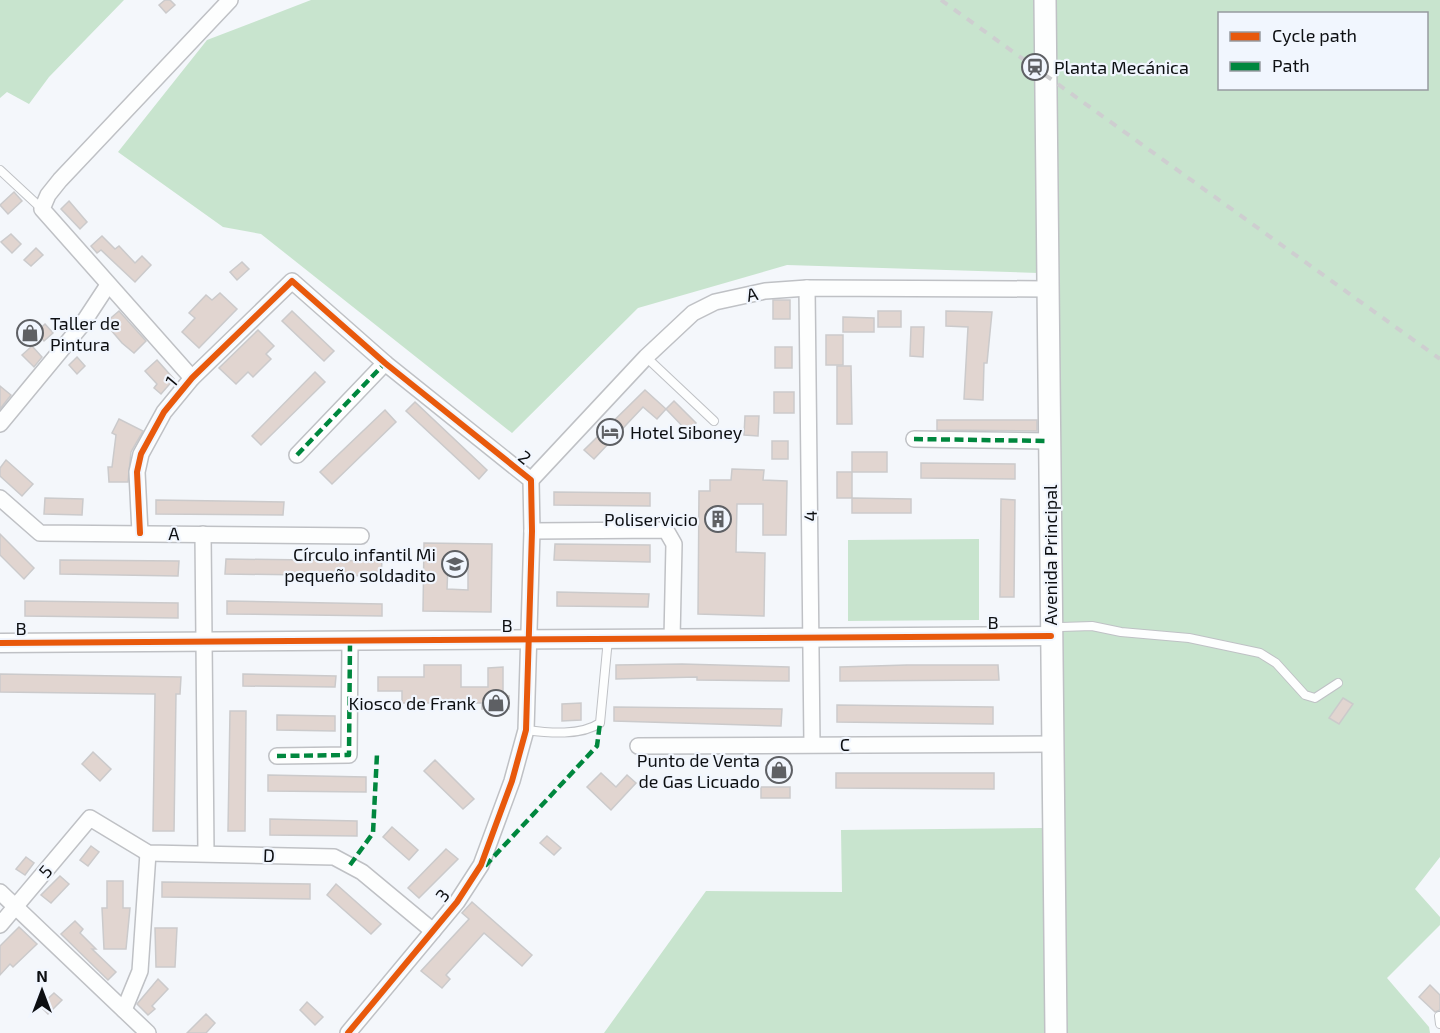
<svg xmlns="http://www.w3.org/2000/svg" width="1440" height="1033" font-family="'Exo 2',sans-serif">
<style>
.green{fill:#c8e4ce;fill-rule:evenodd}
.building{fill:#e1d5d0;stroke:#cbcacb;stroke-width:1.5;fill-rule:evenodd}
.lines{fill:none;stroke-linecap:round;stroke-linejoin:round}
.service-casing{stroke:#bfc1c5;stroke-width:10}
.minor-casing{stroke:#bfc1c5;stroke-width:18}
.tertiary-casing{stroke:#bfc1c5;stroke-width:21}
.secondary-casing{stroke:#bfc1c5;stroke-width:24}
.service{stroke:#fdfefe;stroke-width:8}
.minor{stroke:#fdfefe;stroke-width:15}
.tertiary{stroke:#fdfefe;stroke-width:18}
.secondary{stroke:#fdfefe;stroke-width:21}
.rail{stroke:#ceced0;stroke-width:4;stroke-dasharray:8 8;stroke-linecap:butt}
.quiet{stroke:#00873e;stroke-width:4.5;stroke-dasharray:9 4.5;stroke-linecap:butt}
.cycleway-casing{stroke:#f1f6fe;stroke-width:10}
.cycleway{stroke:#e8590c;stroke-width:6}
.labels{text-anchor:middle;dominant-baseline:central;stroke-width:4.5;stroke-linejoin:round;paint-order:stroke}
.poi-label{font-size:18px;fill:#0d0f12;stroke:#f1f6fe;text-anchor:end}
.street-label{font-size:18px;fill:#0d0f12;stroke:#f1f6fe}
</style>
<rect width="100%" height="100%" fill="#f4f7fb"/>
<!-- green -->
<g class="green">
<polygon points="0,0 124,0 49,77 29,104 7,92 0,98"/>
<path d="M311 0H1440V857L1415 889 1440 917V925L1387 978 1429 1027 1430 1033H604L706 891 842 892 841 830 1042 828 1038 273 787 265 638 308 512 433 261 234 223 227 118 152 207 40ZM1220 14H1426V88H1220Z"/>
<polygon points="979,539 979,620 848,621 848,540"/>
</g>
<!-- building -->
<g class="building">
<polygon points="165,0 170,0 175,5 166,13 159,5"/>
<polygon points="14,192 22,201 8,214 0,205"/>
<polygon points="69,201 87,222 80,229 61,209"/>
<polygon points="11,234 21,244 12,253 1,242"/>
<polygon points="102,236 115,249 119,246 135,263 142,256 151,265 135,282 101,250 97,253 91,246"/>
<polygon points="36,248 43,255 31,266 24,260"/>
<polygon points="242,262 249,269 237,280 230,272"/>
<polygon points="220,293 237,309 199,348 182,332 195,318 189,313 206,295 212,300"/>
<rect x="773" y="300" width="17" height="19"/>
<polygon points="119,311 146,341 134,353 122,343 105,323"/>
<polygon points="292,311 334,351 324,361 282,321"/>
<rect x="878" y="311" width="23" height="16"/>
<polygon points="946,311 992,312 987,363 984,363 983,400 964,399 968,327 946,326"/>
<polygon points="843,317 874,318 874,332 843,332"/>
<polygon points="45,324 53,333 44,341 36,332"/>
<polygon points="911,327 924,327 923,357 910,356"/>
<polygon points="258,330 274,346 266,354 271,359 253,377 248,372 236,384 219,368"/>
<rect x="826" y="335" width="17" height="30"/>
<polygon points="32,346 42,357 34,367 22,355"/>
<rect x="775" y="347" width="17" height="21"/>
<polygon points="77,357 85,366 77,374 69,365"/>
<polygon points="157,360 174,379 161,394 154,388 157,384 145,371"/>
<polygon points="837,366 851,366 852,424 837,424"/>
<polygon points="315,372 325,382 261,445 252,436"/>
<polygon points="0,386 11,395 0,409"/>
<polygon points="645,390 666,409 657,419 643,407 594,459 584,450"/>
<rect x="774" y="392" width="20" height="21"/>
<polygon points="674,401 696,423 687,431 666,409"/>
<polygon points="415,402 487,470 479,479 406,411"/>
<polygon points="385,410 396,422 332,484 320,472"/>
<polygon points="745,416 759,416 758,436 744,435"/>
<polygon points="119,419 143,431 131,452 128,482 109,482 108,467 112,467 116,435 112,433"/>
<polygon points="937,420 1037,420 1037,431 937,430"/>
<rect x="772" y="441" width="16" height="18"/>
<rect x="852" y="452" width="35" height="20"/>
<polygon points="6,460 33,484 22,496 0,476 0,468"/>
<polygon points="921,463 1015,464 1015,479 921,478"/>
<polygon points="732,469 764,470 763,480 787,481 786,535 763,535 763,504 737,504 736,552 765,553 764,616 698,614 699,491 710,491 710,480 731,480"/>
<rect x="837" y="472" width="15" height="26"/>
<polygon points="554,492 650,493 650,506 554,505"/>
<polygon points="45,498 83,499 82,515 44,514"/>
<polygon points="852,498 911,499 911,513 852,513"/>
<polygon points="1001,499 1015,500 1014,597 1000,597"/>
<polygon points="156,500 284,502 283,515 156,514"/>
<polygon points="0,534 34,568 24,579 0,555"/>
<path d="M424 543 492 544 491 612 423 611ZM448 565H468V590L447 589Z"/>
<polygon points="555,544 650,545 650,562 554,560"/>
<polygon points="226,559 382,561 381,576 225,574"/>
<polygon points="60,560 179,561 178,576 60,574"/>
<polygon points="557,592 649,594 648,607 557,606"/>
<polygon points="25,601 178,603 178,618 25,616"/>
<polygon points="227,601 382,604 382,616 227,614"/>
<polygon points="682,664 789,667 789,681 697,680 697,677 616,679 616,665"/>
<polygon points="424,665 461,665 461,687 488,687 488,668 503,667 503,696 509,696 509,709 482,709 482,703 402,703 402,691 378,691 378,677 424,677"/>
<polygon points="907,665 998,665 999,680 840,681 840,667"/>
<polygon points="0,674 181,677 180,694 176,694 174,831 153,831 155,694 0,692"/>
<polygon points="243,674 336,676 335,687 243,686"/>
<polygon points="1343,698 1353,704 1339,724 1329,718"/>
<polygon points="581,703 581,720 562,721 562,704"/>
<polygon points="837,705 993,707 993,724 837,722"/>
<polygon points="614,707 782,709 781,726 614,721"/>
<polygon points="230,711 246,711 245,831 228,831"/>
<polygon points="277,715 335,716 335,731 277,730"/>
<polygon points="93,752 111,769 100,781 82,764"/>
<polygon points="435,760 474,799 463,809 424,771"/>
<polygon points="601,773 616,787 627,775 636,783 611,810 587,787"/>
<polygon points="836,773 994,773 994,789 836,788"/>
<polygon points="268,775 366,777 366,792 268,791"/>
<rect x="761" y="787" width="29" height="11"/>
<polygon points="270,819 357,821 357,836 270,835"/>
<polygon points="392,827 418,850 409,860 383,837"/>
<polygon points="547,836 561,848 554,855 540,843"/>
<polygon points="91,846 99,852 88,866 80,860"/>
<polygon points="446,849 458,859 419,898 408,888"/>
<polygon points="26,857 34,863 25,875 16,869"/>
<polygon points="60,876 69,884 51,903 41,895"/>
<polygon points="107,881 123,881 123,908 130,908 126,949 104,949 102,908 107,908"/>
<polygon points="162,882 310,884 310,899 162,897"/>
<polygon points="336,884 381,924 371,934 327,895"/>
<polygon points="472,902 532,955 522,966 484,933 446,975 450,979 442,988 421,971 469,919 462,913"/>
<polygon points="75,921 83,929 80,933 96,949 92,949 116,972 108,980 61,934"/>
<polygon points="19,927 37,944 13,967 10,964 0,975 0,946"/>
<polygon points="155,928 177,928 175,967 156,967"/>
<polygon points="158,979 168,989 152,1006 155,1009 148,1015 137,1004"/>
<polygon points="1430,985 1440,995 1440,1010 1435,1012 1419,997"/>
<polygon points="54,993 62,1000 48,1014 40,1006"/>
<polygon points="307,1002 323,1017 315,1025 300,1010"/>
<polygon points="206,1014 215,1023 206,1033 187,1033"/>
</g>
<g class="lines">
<defs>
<g id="service">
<polyline points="0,170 42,209"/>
<polyline points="646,357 714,421"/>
<polyline points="1055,632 1061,627 1092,626 1121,632 1189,638 1260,653 1276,663 1305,695 1315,698 1338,683"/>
<path d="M526 730C549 733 581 736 600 723L608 639"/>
<polyline points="1439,1016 1440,1024"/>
</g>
<g id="minor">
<polyline points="807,288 812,744"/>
<polyline points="192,378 42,209 48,195 60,180 230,0"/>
<polyline points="0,424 81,326 108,285"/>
<polyline points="914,439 1049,441"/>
<polyline points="297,455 385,363"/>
<polyline points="531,480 646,357 693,313 715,302 765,291 807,288 1048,289"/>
<polyline points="0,498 40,533 361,536"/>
<polyline points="532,531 666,530 674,544 672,639"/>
<polyline points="140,533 137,472 141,454 164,412 192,378 292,281 385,363 531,480 532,531 526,730 512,781 481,865 457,902 348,1033"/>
<polyline points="203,534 206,853"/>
<polyline points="638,746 1053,744"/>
<polyline points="277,756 349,755 350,641"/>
<polyline points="0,892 148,1033"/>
<polyline points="0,925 90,818 148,853 334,857 362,872 433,931"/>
<polyline points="124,1010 140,971 148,853"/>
</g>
<polyline id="tertiary" points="0,643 1051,636"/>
<polyline id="secondary" points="1045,0 1056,1033"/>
</defs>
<!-- service casing -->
<use href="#service" class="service-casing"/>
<!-- minor casing -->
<use href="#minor" class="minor-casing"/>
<!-- tertiary casing -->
<use href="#tertiary" class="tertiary-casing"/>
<!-- secondary casing -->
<use href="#secondary" class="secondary-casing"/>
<!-- service -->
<use href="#service" class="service"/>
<!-- minor -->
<use href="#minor" class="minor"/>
<!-- tertiary -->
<use href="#tertiary" class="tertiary"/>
<!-- secondary -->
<use href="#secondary" class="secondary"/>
<!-- rail -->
<polyline class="rail" points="941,0 1440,359"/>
<!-- quiet -->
<g class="quiet">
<polyline points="914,439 1049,441"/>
<polyline points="297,455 385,363"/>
<polyline points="277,756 349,755 350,641"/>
<polyline points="350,865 373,833 377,754"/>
<polyline points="485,866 597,746 600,723"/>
</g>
<defs>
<g id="cycleway">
<polyline points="140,533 137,472 141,454 164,412 192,378 292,281 385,363 531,480 532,531 526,730 512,781 481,865 457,902 348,1033"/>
<polyline points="0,643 1051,636"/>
</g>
</defs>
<!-- cycleway casing -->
<use href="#cycleway" class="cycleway-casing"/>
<!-- cycleway -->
<use href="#cycleway" class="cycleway"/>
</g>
<!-- icons -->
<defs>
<symbol id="station-ring" viewBox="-11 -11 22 22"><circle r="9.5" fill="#f1f6fe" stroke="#5e6064" stroke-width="1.5"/><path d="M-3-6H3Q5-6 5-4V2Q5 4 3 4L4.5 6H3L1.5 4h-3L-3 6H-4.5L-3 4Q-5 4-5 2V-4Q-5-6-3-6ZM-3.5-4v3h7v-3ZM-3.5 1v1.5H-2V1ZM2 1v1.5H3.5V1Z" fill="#5e6064"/></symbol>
<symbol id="shop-ring" viewBox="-11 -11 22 22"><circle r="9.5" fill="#f1f6fe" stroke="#5e6064" stroke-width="1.5"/><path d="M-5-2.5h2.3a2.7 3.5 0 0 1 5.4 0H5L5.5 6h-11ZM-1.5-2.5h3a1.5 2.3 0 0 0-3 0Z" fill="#5e6064"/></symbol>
<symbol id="hotel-ring" viewBox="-11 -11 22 22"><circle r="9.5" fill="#f1f6fe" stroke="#5e6064" stroke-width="1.5"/><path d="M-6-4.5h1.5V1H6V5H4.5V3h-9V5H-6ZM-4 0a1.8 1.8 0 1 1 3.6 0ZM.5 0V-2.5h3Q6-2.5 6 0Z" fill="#5e6064"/></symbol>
<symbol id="building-ring" viewBox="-11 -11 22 22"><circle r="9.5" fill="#f1f6fe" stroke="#5e6064" stroke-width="1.5"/><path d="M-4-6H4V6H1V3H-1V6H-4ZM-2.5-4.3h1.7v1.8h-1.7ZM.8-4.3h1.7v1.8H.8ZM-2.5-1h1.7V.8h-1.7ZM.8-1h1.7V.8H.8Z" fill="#5e6064"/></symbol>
<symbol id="school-ring" viewBox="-11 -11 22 22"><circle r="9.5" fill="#f1f6fe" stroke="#5e6064" stroke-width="1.5"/><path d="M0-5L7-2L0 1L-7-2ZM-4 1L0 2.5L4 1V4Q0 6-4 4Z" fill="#5e6064"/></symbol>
</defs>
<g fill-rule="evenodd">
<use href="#station-ring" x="1020" y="52" width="30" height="30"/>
<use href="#shop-ring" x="15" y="318" width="30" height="30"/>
<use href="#hotel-ring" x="595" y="417" width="30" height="30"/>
<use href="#building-ring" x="703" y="504" width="30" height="30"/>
<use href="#school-ring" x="440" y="549" width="30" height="30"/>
<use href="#shop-ring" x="481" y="688" width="30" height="30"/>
<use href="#shop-ring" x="764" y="755" width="30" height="30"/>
</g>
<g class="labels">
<!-- poi labels -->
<g class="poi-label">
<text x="1054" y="67" text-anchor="start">Planta Mecánica</text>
<text x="50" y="323" text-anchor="start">Taller de<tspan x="50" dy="21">Pintura</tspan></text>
<text x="630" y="432" text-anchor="start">Hotel Siboney</text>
<text x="698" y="519">Poliservicio</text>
<text x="436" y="554">Círculo infantil Mi<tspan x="436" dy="21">pequeño soldadito</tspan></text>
<text x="476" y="703">Kiosco de Frank</text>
<text x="760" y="760">Punto de Venta<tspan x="760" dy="21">de Gas Licuado</tspan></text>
</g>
<!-- street labels -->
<g class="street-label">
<text transform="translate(752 294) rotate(-13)">A</text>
<text transform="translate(171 381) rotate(-50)">1</text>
<text transform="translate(525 457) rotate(39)">2</text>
<text transform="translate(810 516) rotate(-91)">4</text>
<text transform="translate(174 533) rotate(1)">A</text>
<text transform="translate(1050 555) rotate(-90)">Avenida Principal</text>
<text x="993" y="622">B</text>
<text x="507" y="625">B</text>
<text x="21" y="628">B</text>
<text x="845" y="744">C</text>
<text transform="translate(269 855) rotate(2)">D</text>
<text transform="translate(45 871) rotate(-50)">5</text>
<text transform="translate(442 895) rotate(-52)">3</text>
</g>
</g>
<!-- legend -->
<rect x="1218" y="12" width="210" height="78" fill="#f1f6fe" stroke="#969aa0" stroke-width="1.5"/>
<rect x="1230" y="32" width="30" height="9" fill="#e8590c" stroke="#969aa0" stroke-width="1.5"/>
<text x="1272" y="42" font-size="18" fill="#0d0f12">Cycle path</text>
<rect x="1230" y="62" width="30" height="9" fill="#00873e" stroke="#969aa0" stroke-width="1.5"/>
<text x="1272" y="72" font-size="18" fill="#0d0f12">Path</text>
<!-- north arrow -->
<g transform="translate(42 991)" stroke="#f1f6fe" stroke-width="4.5" paint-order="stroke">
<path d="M0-4.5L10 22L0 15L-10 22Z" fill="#0d0f12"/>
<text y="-9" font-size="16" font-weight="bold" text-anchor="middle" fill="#0d0f12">N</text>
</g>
</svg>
